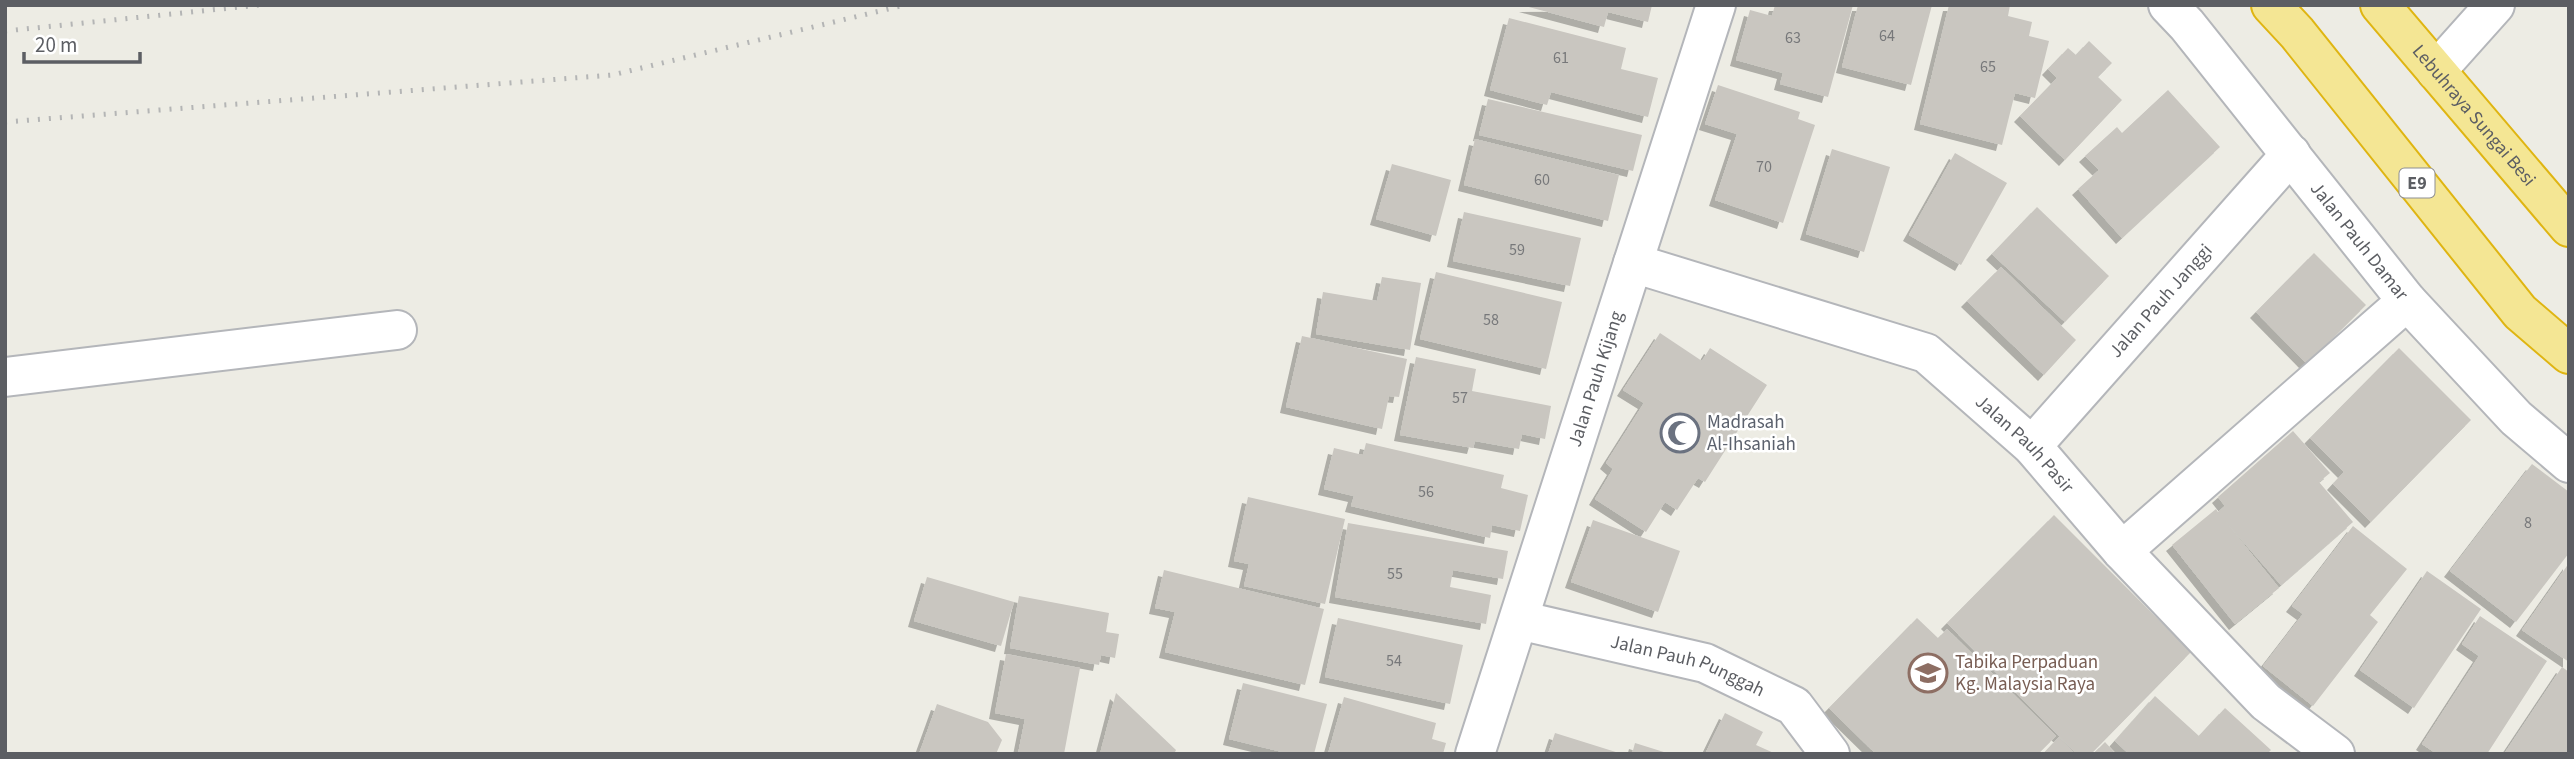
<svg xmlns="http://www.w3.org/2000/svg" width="2574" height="759" font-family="'Source Sans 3',sans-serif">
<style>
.building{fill:#c9c6c0;filter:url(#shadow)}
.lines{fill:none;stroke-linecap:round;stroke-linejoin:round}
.minor-casing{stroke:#b4b6ba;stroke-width:42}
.highway-casing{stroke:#dfb512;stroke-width:42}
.minor{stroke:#fff;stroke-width:38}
.highway{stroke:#f4e694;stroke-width:38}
.rail{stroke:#b4b5b5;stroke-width:5;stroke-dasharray:2 9;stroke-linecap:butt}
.labels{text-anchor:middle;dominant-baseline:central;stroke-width:5;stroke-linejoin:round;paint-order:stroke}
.number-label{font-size:16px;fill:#77787a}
.shield{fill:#fff;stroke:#8d8e92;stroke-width:2}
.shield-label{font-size:18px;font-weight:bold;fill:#5c5e63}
.street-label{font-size:19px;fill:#5c5e63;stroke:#fff}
.worship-label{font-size:19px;fill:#5b616d;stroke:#fff;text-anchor:start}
.education-label{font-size:19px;fill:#785e54;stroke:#fff;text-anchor:start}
</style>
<defs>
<filter id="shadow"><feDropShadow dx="-6" dy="6" stdDeviation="0" flood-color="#0004"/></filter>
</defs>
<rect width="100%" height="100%" fill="#edece4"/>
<!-- building -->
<g class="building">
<polygon points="1652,5 1648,22 1608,12 1604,27 1525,6"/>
<polygon points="1775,5 1853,5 1828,97 1780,84 1783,73 1736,60 1750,10 1772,16"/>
<polygon points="1858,5 1932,5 1911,85 1842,67"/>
<polygon points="1949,5 2010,5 2008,16 2032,22 2029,36 2049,41 2035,98 2015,93 2002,145 1920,124"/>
<polygon points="1509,18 1626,48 1621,69 1658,78 1648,117 1551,92 1547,105 1490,90"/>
<polygon points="2089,41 2112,63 2098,77 2122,100 2065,160 2020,116 2057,78 2048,69 2068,48 2076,55"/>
<polygon points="1718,85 1800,112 1798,119 1815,125 1783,223 1715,200 1737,134 1705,124"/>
<polygon points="2168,90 2220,147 2122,238 2078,189 2099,170 2085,156 2117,127 2122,133"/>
<polygon points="1488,99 1642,135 1633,171 1479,135"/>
<polygon points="1475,139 1619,175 1608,221 1464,185"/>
<polygon points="1832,149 1890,167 1864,252 1806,234"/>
<polygon points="1955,153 2007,183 1961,265 1909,235"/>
<polygon points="1392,164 1451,180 1436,236 1376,219"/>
<polygon points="2037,207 2109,276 2065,322 1992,254"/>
<polygon points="1464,212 1581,238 1570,286 1453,261"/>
<polygon points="2314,253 2366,305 2307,364 2256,312"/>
<polygon points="2001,267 2076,340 2044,375 1967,301"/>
<polygon points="1436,272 1562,302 1546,369 1420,339"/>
<polygon points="1382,277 1421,283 1410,350 1316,334 1323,292 1377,301"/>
<polygon points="1660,333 1702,361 1710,348 1767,385 1705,482 1698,478 1677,510 1665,502 1646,532 1595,499 1613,469 1606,463 1644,403 1623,390"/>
<polygon points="1302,336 1407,359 1399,397 1389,396 1382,429 1286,407"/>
<polygon points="2399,348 2471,420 2371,522 2333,484 2344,472 2310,438"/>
<polygon points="1416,357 1476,369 1472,391 1551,406 1545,439 1522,434 1519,449 1475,441 1473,448 1400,435"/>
<polygon points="2293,431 2330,473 2319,482 2353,522 2281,585 2225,521 2279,588 2235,624 2172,545 2216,509 2218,512 2225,506 2218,497"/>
<polygon points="1366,443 1504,475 1501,488 1528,495 1520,531 1492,525 1490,538 1351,506 1354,496 1324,489 1334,448 1363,455"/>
<polygon points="2532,464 2569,492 2569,553 2516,622 2450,571"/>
<polygon points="1248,497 1345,519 1325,604 1244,586 1249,564 1234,561"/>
<polygon points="2054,515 2191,652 2091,754 2077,754 1947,623"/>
<polygon points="1593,520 1680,551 1658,612 1571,582"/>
<polygon points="1348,523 1508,551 1503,579 1453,570 1450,587 1491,595 1486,624 1335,597"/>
<polygon points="2353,526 2407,569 2370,615 2378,622 2313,706 2263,666 2303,614 2292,606"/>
<polygon points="2569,563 2569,662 2522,630"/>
<polygon points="1164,570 1324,609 1305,685 1165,652 1175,612 1155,608"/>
<polygon points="2427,571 2481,609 2414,708 2360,670"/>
<polygon points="927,577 1014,602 1001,646 914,621"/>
<polygon points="1019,596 1109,613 1106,632 1119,634 1115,658 1101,655 1099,665 1010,648"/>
<polygon points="2480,616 2547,661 2487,754 2437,754 2422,744 2479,656 2462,644"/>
<polygon points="1338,618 1463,645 1450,704 1325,677"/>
<polygon points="1917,618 1938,638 1947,629 2056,736 2038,754 1876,754 1829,708"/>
<polygon points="1006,654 1080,668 1064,754 1018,754 1025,719 995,713"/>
<polygon points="2562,667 2569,672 2569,754 2504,754"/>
<polygon points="1243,683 1327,704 1314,754 1290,754 1229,739"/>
<polygon points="1116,693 1176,750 1174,754 1100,754"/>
<polygon points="2155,696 2199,736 2225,708 2271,750 2267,754 2129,754 2115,741"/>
<polygon points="1344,697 1436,723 1432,739 1446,743 1443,754 1328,754"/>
<polygon points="937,704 988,722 1002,740 996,754 919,754"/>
<polygon points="1725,713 1763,732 1756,745 1776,754 1705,754"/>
<polygon points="1555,733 1619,753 1619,754 1548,754"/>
<polygon points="2059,737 2075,754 2043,754"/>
<polygon points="2105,742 2116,754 2093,754"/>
<polygon points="1635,743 1667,753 1667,754 1632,754"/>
</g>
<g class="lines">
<defs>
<g id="minor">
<path id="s1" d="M2168 5 2187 25 2407 301 2516 418 2569 463"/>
<polyline points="2436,71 2495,5"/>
<path id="s2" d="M1633 263 1926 353 2032 446 2122 551 2266 702 2335 754"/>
<polyline points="5,377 397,330"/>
<path id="s3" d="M2032 446 2291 154"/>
<polyline points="2122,551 2407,301"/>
<path id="s4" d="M1519 620 1705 663 1794 706 1830 754"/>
<path id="s5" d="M1475 754 1716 5"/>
</g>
<g id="highway">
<polyline points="2271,5 2297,33 2520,312 2569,354"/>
<path id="s6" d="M2380 5 2569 227"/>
</g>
</defs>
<!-- minor casing -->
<use href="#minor" class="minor-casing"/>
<!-- highway casing -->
<use href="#highway" class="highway-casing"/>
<!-- minor -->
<use href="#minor" class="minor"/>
<!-- highway -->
<use href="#highway" class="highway"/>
<!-- rail -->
<g class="rail">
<polyline points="5,31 260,5"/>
<polyline points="5,122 612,75 905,5"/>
</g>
</g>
<!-- icons -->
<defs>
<symbol id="mosque-ring" viewBox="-11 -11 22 22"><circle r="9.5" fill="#fff" stroke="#6b7280" stroke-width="1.5"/><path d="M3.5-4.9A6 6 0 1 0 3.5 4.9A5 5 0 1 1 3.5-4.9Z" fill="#6b7280"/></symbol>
<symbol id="school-ring" viewBox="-11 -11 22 22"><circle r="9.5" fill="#fff" stroke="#8d6e63" stroke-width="1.5"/><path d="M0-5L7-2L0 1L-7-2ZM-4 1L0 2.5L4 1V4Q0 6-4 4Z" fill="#8d6e63"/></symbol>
</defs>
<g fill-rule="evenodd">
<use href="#mosque-ring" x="1658" y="411" width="44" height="44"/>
<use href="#school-ring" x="1906" y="651" width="44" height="44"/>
</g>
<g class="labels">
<!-- number labels -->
<g class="number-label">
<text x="1887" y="36">64</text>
<text x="1793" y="38">63</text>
<text x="1561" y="58">61</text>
<text x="1988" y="67">65</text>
<text x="1764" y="167">70</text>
<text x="1542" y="180">60</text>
<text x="1517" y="250">59</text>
<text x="1491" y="320">58</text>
<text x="1460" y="398">57</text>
<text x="1426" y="492">56</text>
<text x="2528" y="523">8</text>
<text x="1395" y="574">55</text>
<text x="1394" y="661">54</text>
</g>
<!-- shield labels -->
<rect class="shield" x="2399.5" y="168.5" width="35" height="29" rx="5"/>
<g class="shield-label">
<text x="2417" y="183">E9</text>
</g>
<!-- street labels -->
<g class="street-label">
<text stroke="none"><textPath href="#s6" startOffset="145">Lebuhraya Sungai Besi</textPath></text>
<text stroke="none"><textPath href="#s1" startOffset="304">Jalan Pauh Damar</textPath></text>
<text stroke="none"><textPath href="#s3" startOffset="194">Jalan Pauh Janggi</textPath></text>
<text stroke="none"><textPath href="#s5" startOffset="394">Jalan Pauh Kijang</textPath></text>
<text stroke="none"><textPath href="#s2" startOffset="441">Jalan Pauh Pasir</textPath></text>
<text stroke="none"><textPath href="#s4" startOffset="175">Jalan Pauh Punggah</textPath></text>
</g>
<!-- worship labels -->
<g class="worship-label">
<text x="1707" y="422">Madrasah<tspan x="1707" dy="22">Al-Ihsaniah</tspan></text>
</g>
<!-- education labels -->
<g class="education-label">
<text x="1955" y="662">Tabika Perpaduan<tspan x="1955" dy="22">Kg. Malaysia Raya</tspan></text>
</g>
</g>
<!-- border -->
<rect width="2574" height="759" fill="none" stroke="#5c5e63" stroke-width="14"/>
<!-- scale -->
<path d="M24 52v10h116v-10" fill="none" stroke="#5c5e63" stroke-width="3.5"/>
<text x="35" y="52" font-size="21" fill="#5c5e63" stroke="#ffffff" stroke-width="5" paint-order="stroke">20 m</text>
</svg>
